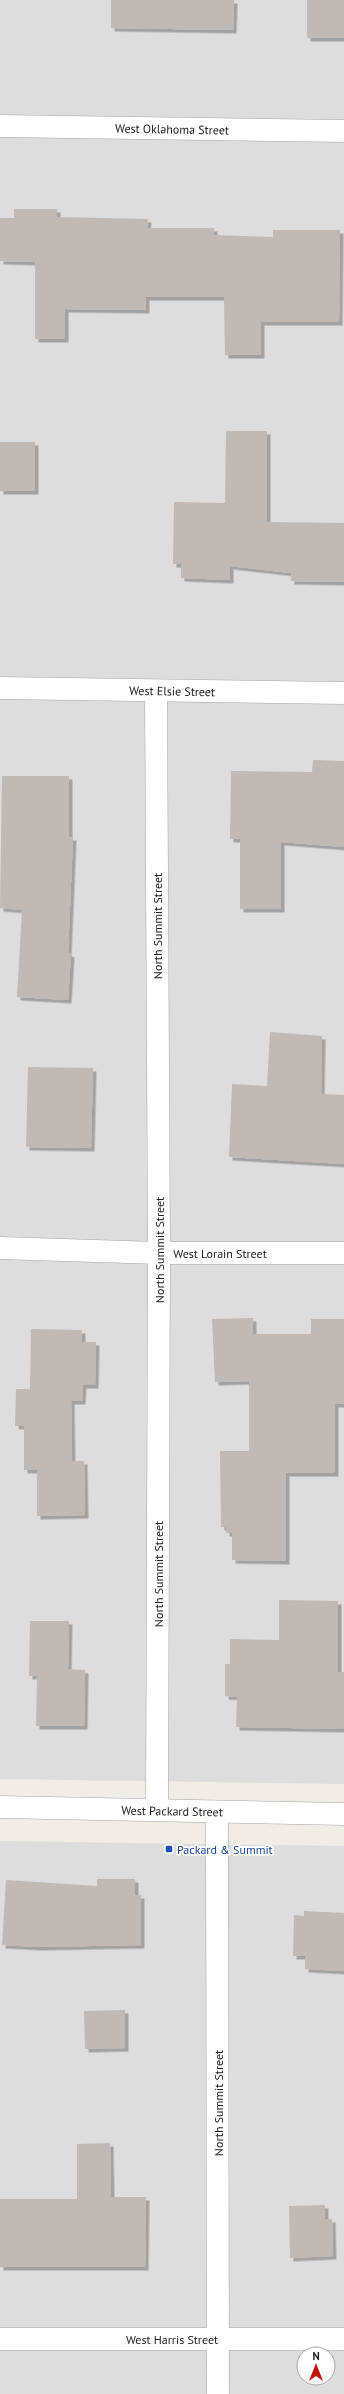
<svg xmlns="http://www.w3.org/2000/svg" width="344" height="2394" font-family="'PT Sans',sans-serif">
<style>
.residential{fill:#dedddd;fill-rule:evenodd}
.building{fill:#c0b9b4;filter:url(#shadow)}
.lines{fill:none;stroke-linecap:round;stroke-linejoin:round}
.minor-casing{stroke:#a4a4a4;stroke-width:23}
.tertiary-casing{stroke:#a4a4a4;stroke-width:23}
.minor{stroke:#fff;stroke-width:22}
.tertiary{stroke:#fff;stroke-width:22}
.transit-dot{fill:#1a4fb4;stroke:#fff;stroke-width:1.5}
.labels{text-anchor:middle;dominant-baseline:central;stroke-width:3.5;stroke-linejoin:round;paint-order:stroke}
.street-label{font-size:12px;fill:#202020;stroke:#fff}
.transit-label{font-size:12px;fill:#164399;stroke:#fff;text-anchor:start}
</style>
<defs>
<filter id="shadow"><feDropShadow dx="3.5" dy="3.5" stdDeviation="0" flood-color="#0004"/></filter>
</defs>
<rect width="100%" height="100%" fill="#f0ede7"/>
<!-- residential -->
<g class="residential">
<polygon points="0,0 344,0 344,1784 0,1779"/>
<path d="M0 1841 344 1846V2394H0ZM304 2354H328V2378H304Z"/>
</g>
<!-- building -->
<g class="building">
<polygon points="111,0 234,0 233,30 111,28"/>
<rect x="307" y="0" width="37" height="38"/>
<polygon points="14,209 57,209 57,217 148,219 147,228 214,228 214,235 273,237 273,230 340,230 339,322 261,322 261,355 225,355 224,297 146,297 146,310 65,309 65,339 35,339 35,262 0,261 0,218 14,218"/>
<polygon points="226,431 267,431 267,522 344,523 344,582 291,581 291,573 230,566 230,580 181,578 181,564 173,564 174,502 225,503"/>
<rect x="0" y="442" width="35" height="49"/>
<polygon points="313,760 344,761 344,847 281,842 281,909 240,909 240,839 230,839 231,771 312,772"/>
<polygon points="2,776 69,776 69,837 73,837 68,953 71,954 68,1000 17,997 22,910 0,908"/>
<polygon points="270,1032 322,1036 321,1094 344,1095 344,1164 229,1157 232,1084 267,1086"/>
<polygon points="28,1067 93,1068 91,1148 26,1147"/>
<polygon points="253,1318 253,1334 311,1334 311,1319 344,1319 344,1404 335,1404 335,1473 286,1473 286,1561 232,1560 232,1533 226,1533 226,1527 221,1527 220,1451 249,1451 249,1381 215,1382 212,1319"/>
<polygon points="31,1329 82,1330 82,1342 96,1342 95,1385 83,1385 82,1401 71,1401 72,1461 84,1461 85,1515 37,1516 37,1470 24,1470 24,1426 15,1426 16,1389 30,1389"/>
<polygon points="279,1600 338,1601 338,1672 344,1672 344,1729 236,1727 237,1697 225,1696 225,1664 230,1664 230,1639 279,1640"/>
<polygon points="30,1621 69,1621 68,1669 85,1670 84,1726 36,1726 37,1676 29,1676"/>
<polygon points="97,1879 135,1879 135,1895 141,1895 141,1945 38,1947 2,1945 6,1880 97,1886"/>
<polygon points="304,1911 344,1913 344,1971 305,1969 305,1956 293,1956 294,1915 304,1916"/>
<polygon points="125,2010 125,2048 85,2049 84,2011"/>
<polygon points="110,2143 111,2197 146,2197 145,2267 0,2267 0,2199 77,2199 77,2144"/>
<polygon points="325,2205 325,2219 332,2219 333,2256 290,2258 289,2206"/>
</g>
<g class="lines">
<defs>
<g id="minor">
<polyline points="0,126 344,131"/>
<polyline points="0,688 344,693"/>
<polyline points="156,691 159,1253 157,1810"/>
<polyline points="0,1248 159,1253 344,1253"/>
<polyline points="217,1812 218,2394"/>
<polyline points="0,2339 344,2339"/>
</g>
<polyline id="tertiary" points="0,1807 344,1814"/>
</defs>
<!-- minor casing -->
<use href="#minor" class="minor-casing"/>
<!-- tertiary casing -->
<use href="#tertiary" class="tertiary-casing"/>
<!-- minor -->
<use href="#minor" class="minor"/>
<!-- tertiary -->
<use href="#tertiary" class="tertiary"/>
</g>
<!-- markers -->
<rect class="transit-dot" x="165" y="1845" width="8" height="8" rx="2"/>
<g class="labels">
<!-- street labels -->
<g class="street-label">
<text transform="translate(172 129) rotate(1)">West Oklahoma Street</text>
<text transform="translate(172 691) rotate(1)">West Elsie Street</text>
<text transform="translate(157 926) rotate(-90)">North Summit Street</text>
<text transform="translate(159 1250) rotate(-90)">North Summit Street</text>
<text x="220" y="1253">West Lorain Street</text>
<text transform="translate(158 1574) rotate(-90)">North Summit Street</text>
<text transform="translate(172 1811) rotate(1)">West Packard Street</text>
<text transform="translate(218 2103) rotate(-90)">North Summit Street</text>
<text x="172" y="2339">West Harris Street</text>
</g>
<!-- transit labels -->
<g class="transit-label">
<text x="177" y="1849">Packard &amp; Summit</text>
</g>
</g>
<!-- north arrow -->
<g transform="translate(316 2366)"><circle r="19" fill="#ffffff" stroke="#a6a6a6"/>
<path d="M0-3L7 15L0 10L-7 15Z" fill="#c01310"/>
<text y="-6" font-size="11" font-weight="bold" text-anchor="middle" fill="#202020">N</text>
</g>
</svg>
